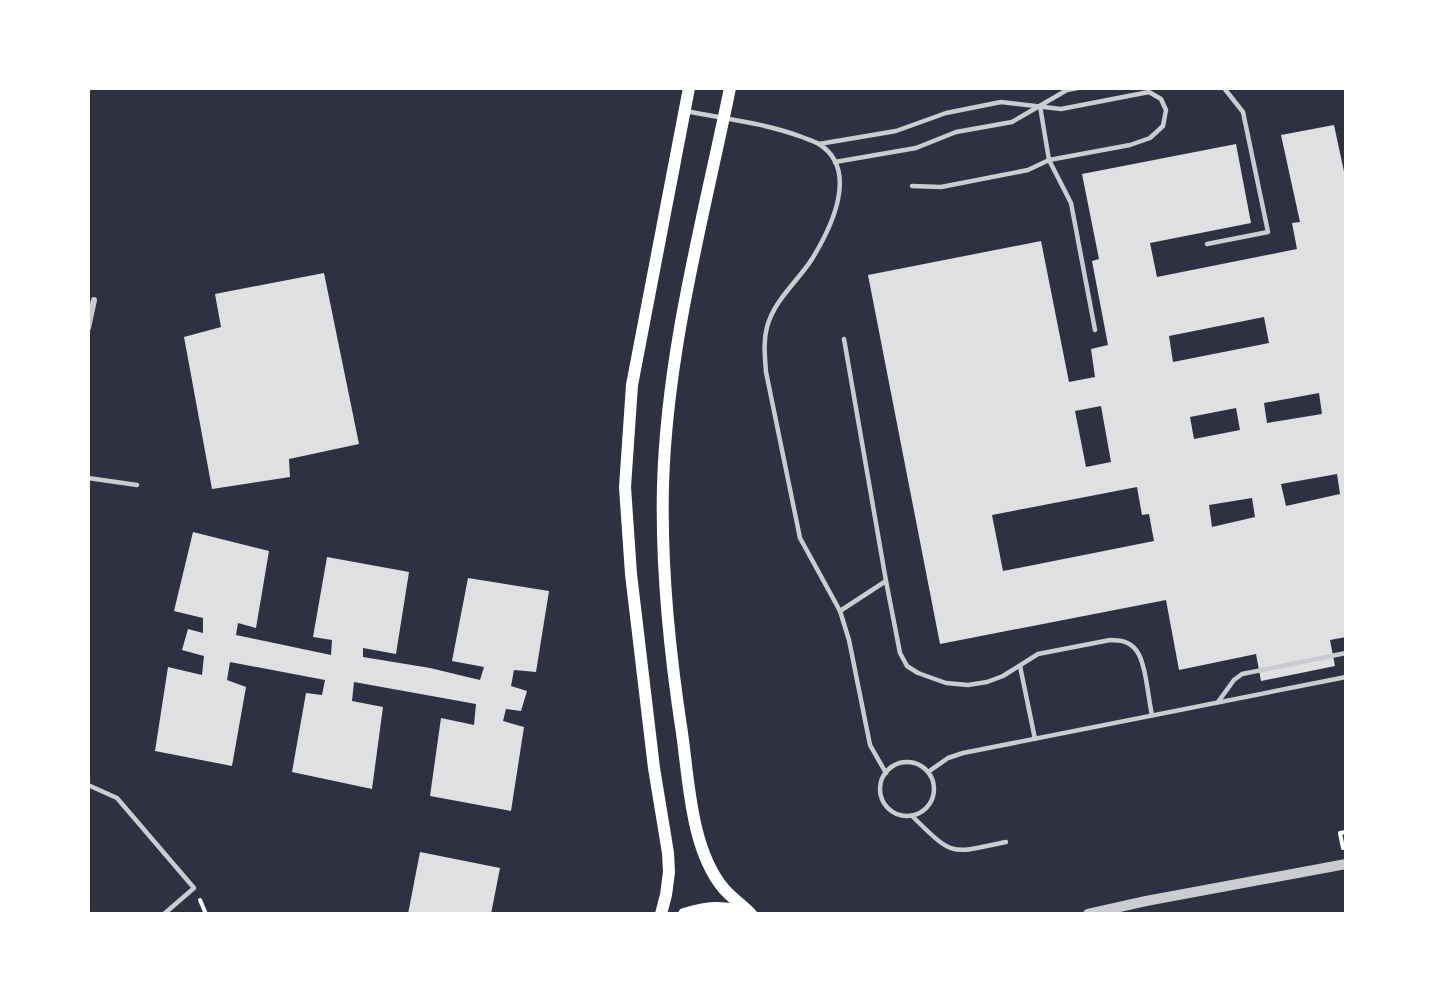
<svg xmlns="http://www.w3.org/2000/svg" width="1434" height="1002" font-family="Commissioner,sans-serif">
<style>
.building{fill:#e0e0e3;fill-rule:evenodd}
.lines{fill:none;stroke-linecap:round;stroke-linejoin:round}
.path{stroke:#fff;stroke-width:4}
.service{stroke:#caccd0;stroke-width:4.5}
.minor{stroke:#caccd0;stroke-width:6}
.tertiary{stroke:#caccd0;stroke-width:10}
.secondary{stroke:#fff;stroke-width:12}
</style>
<rect width="100%" height="100%" fill="#2d3142"/>
<!-- building -->
<g class="building">
<path d="M1334 125 1346 181V637L1330 640 1335 666 1261 681 1256 654 1179 670 1166 600 940 644 868 275 1041 241 1069 382 1095 377 1091 349 1108 345 1092 261 1099 259 1082 174 1236 144 1251 223 1150 243 1157 277 1297 249 1292 223 1300 222 1281 135ZM1264 317 1269 343 1173 362 1169 336ZM1319 393 1322 414 1267 423 1264 403ZM1101 406 1111 462 1086 467 1075 411ZM1236 408 1240 430 1194 439 1190 417ZM1337 474 1340 494 1286 506 1281 484ZM1137 487 1142 515 1149 514 1154 541 1003 571 992 515ZM1252 498 1255 517 1212 527 1209 505Z"/>
<polygon points="324,273 359,444 289,459 290,477 212,489 184,337 221,327 215,294"/>
<polygon points="193,532 269,551 256,628 238,623 236,635 331,655 332,640 313,637 327,557 409,572 396,654 363,648 363,657 430,668 480,680 484,667 452,661 468,578 549,591 536,672 514,670 511,686 527,691 521,711 506,709 503,721 524,727 511,811 430,796 441,718 474,725 476,704 354,682 352,701 383,707 372,789 292,772 306,693 322,695 325,680 230,662 227,680 246,687 232,766 155,751 168,667 202,675 204,656 182,650 188,629 203,633 203,618 174,611"/>
<polygon points="420,852 500,868 491,914 408,914"/>
</g>
<g class="lines">
<!-- path -->
<g class="path">
<polyline points="1343,848 1340,833 1346,832"/>
<polyline points="200,900 206,914"/>
</g>
<!-- service -->
<g class="service">
<polyline points="1040,106 1049,160 1071,203 1095,330"/>
<path d="M686 111C725 119 765 123 802 137 807 139 814 141 819 144 860 170 831 228 812 259 798 281 774 300 767 327 763 342 765 357 766 372L800 538 840 611 849 640 870 745 886 773"/>
<polyline points="819,144 896,131 946,113 1001,102 1061,109 1149,92 1161,99 1166,110 1163,126 1150,138 1130,145 1049,160 1028,170 941,187 912,186"/>
<polyline points="835,162 916,148 956,132 1012,122 1067,90 1078,88"/>
<polyline points="1207,244 1268,232 1243,112 1224,88"/>
<polyline points="88,478 137,485"/>
<path d="M886 581 900 653 907 666 918 673 946 683 968 685 987 682 1003 676 1038 654 1110 640C1120 640 1129 641 1136 650 1146 662 1148 698 1152 715"/>
<polyline points="840,611 886,581 844,339"/>
<polyline points="1020,666 1035,739"/>
<polyline points="1218,702 1234,680 1242,674 1346,653"/>
<circle cx="907" cy="789" r="27"/>
<polyline points="928,772 948,758 963,753 1346,677"/>
<polyline points="88,785 117,798 194,888 164,914"/>
<path d="M912 816C954 857 949 854 1006 842"/>
</g>
<!-- minor -->
<polyline class="minor" points="88,328 94,300"/>
<!-- tertiary -->
<polyline class="tertiary" points="1088,914 1146,901 1346,864"/>
<!-- secondary -->
<g class="secondary">
<path d="M730 88C703 220 667 350 663 485 661 564 670 655 682 733 689 782 691 850 724 889 732 898 742 905 751 914"/>
<polyline points="661,914 666,895 669,872 668,853 654,768 631,574 625,487 632,385 689,88"/>
<path d="M684 914C706 907 725 905 747 914"/>
</g>
</g>
<!-- border -->
<rect width="1434" height="1002" fill="none" stroke="#ffffff" stroke-width="180"/>
</svg>
